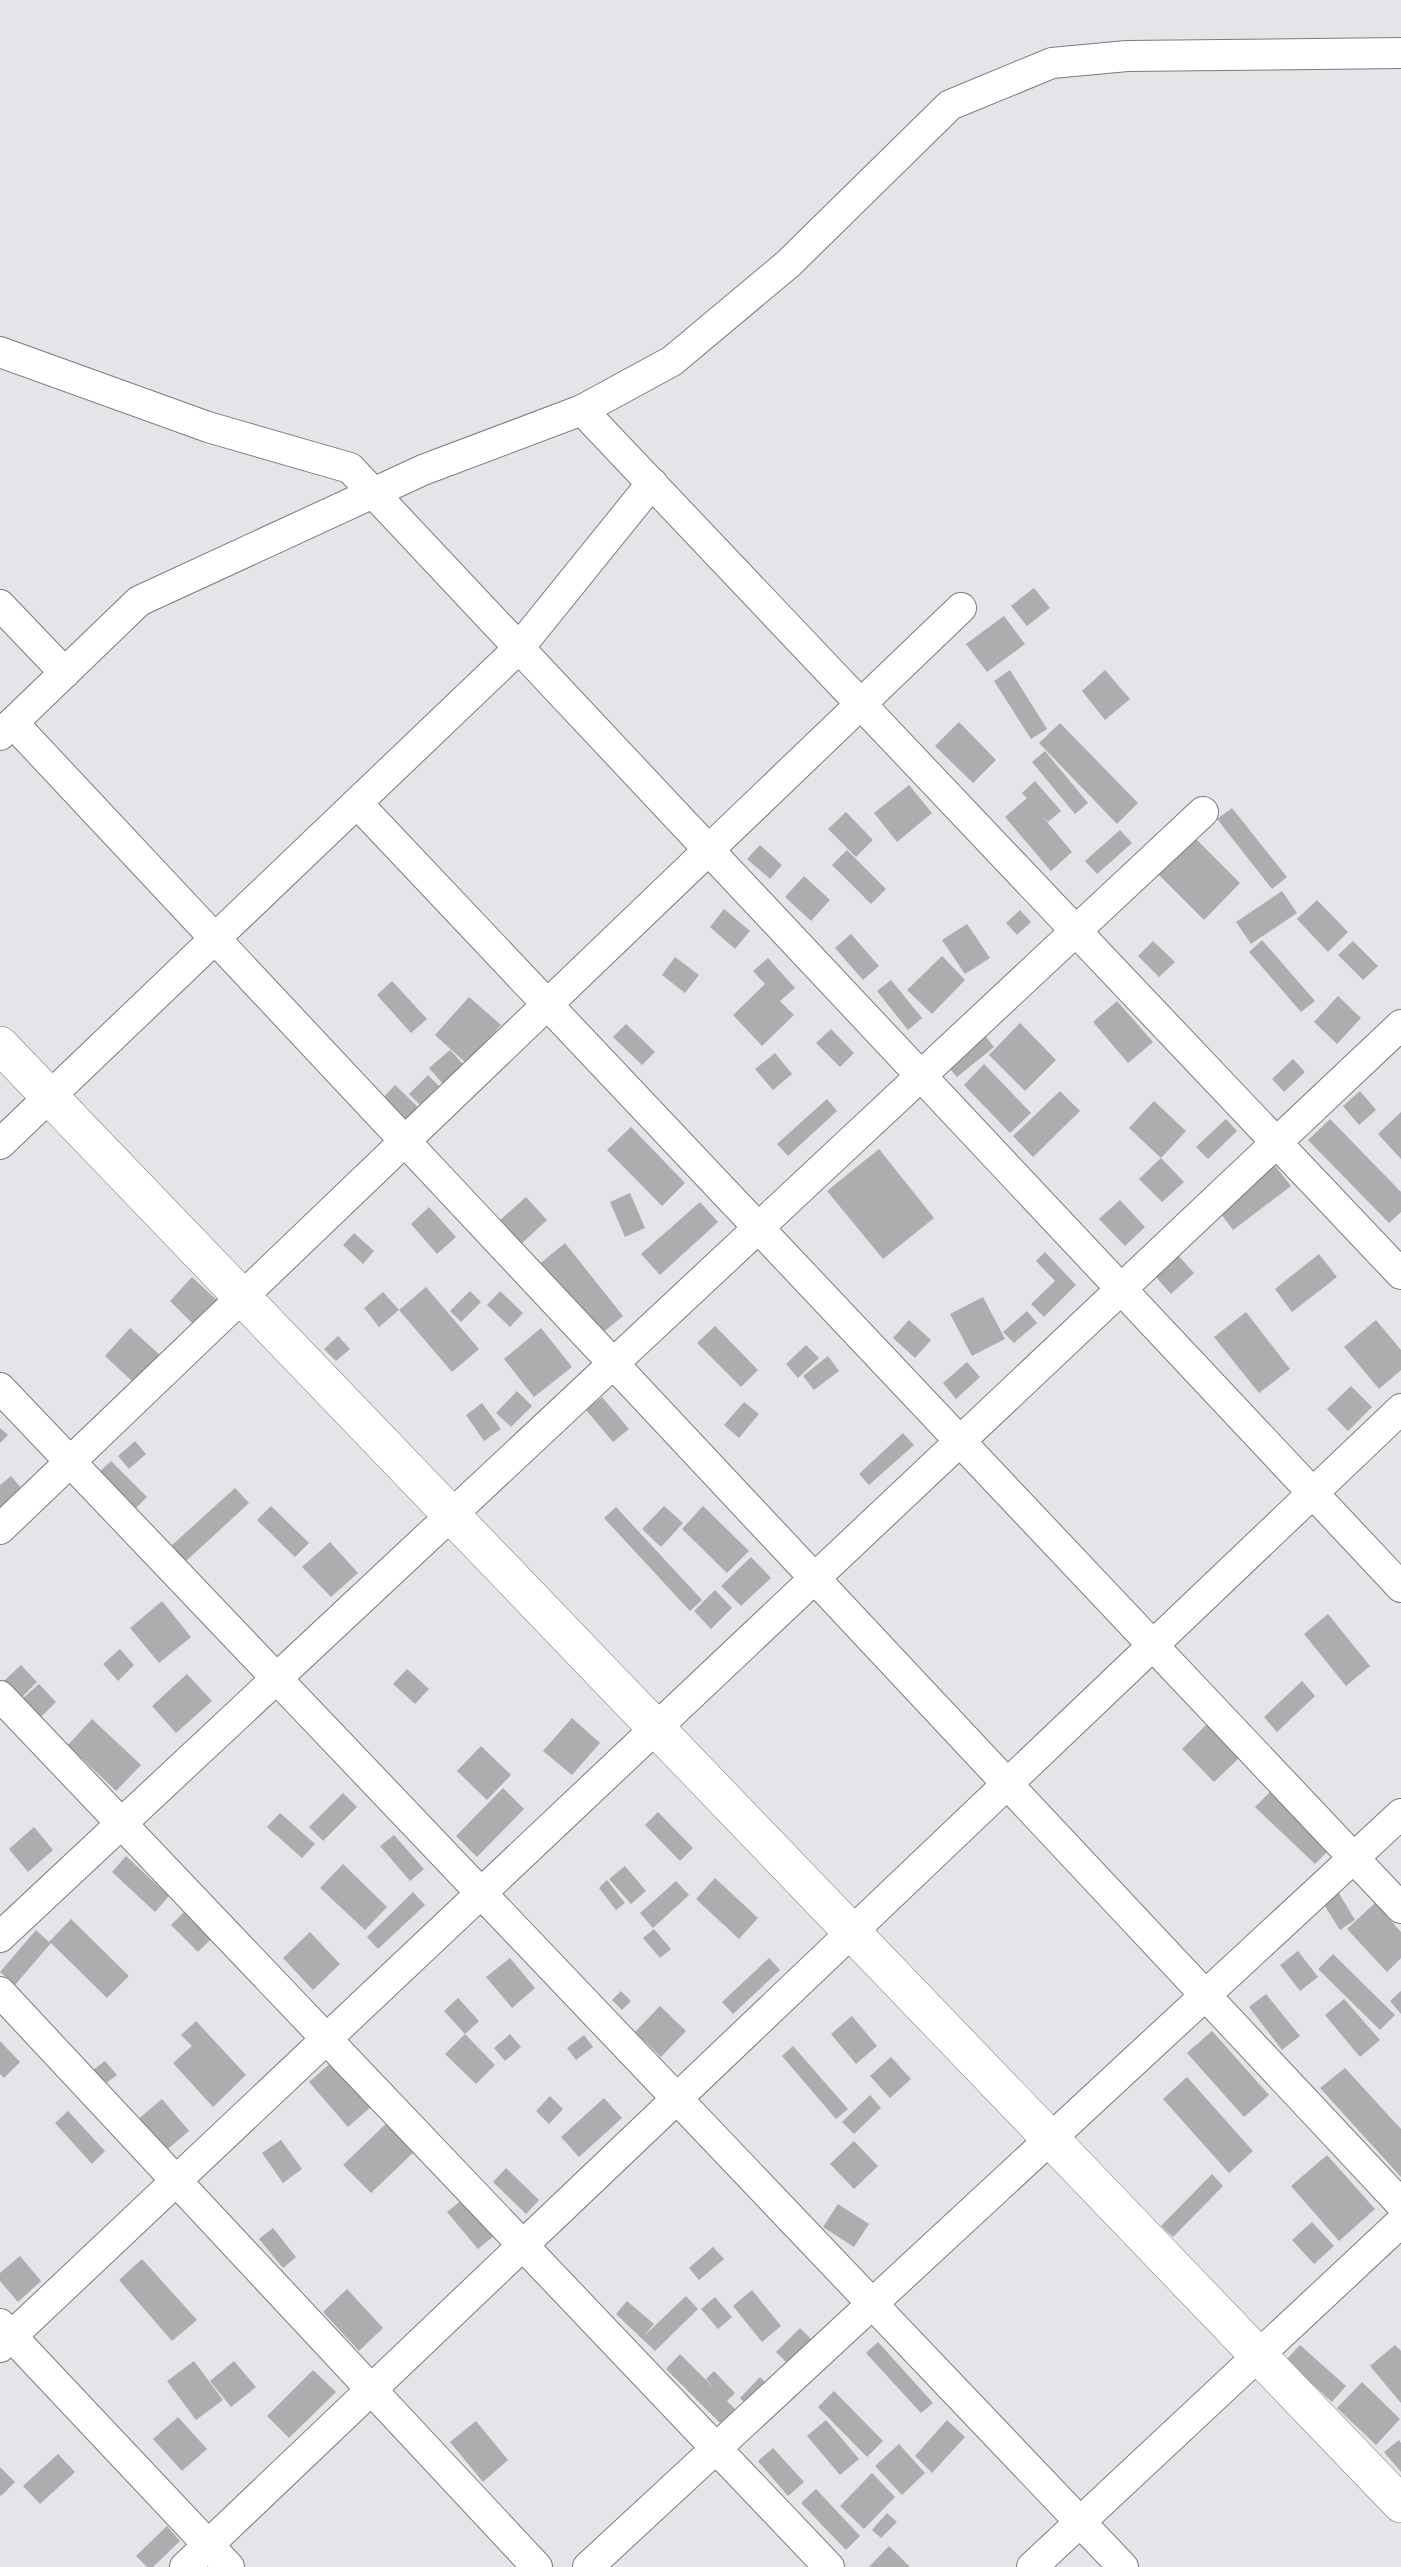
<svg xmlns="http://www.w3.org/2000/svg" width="1401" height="2567" font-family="Commissioner,sans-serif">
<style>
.building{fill:#adadb0}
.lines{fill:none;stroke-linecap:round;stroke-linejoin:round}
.minor-casing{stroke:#7a7c7f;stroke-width:32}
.tertiary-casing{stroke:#7a7c7f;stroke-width:38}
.minor{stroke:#fff;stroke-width:30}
.tertiary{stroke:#fff;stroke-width:37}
</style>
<rect width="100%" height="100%" fill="#e3e5e8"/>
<!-- building -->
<g class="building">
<polygon points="1034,588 1050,608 1027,626 1011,606"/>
<polygon points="1004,616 1025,644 987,672 966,644"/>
<polygon points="1010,670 1047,729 1031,739 994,681"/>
<polygon points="1105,670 1130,699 1105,720 1082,691"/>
<polygon points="959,722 996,760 973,783 935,746"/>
<polygon points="1060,723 1138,803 1117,824 1039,743"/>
<polygon points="1045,751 1088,803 1075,814 1032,762"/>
<polygon points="1035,781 1061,811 1048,822 1042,816 1072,852 1051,871 1005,817 1027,798 1022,793"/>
<polygon points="909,785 932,813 897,842 874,813"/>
<polygon points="1232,808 1287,877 1272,889 1217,819"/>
<polygon points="846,812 873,840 856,857 828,829"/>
<polygon points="1120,830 1132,843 1097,874 1085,861"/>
<polygon points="1195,838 1240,883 1204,920 1159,875"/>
<polygon points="760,845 782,865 770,879 747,859"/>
<polygon points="847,850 886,889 871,904 832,865"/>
<polygon points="804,876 830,900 811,921 785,897"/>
<polygon points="1282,891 1297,913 1251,944 1236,922"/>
<polygon points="1317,900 1348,932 1328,952 1297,919"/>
<polygon points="724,909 750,931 735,949 710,927"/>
<polygon points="1020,910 1031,922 1017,935 1006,923"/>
<polygon points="967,924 990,958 965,974 942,940"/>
<polygon points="851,934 879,966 863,980 835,948"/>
<polygon points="1262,940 1315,1001 1301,1012 1249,952"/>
<polygon points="1153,941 1175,962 1159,977 1138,956"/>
<polygon points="1353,941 1378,966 1363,980 1338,955"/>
<polygon points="942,956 965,980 932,1014 907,990"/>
<polygon points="675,957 699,975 685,993 662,975"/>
<polygon points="768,958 795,988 780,1001 794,1015 762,1046 733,1015 765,984 753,971"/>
<polygon points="891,980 922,1018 908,1030 877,991"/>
<polygon points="392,981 427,1019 411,1033 377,995"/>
<polygon points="1338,996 1361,1018 1337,1044 1314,1022"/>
<polygon points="469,997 501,1025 467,1064 435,1035"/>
<polygon points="1117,1001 1153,1042 1128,1063 1093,1022"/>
<polygon points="1020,1023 1056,1060 1025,1091 989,1055"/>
<polygon points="626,1024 655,1052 642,1065 613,1037"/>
<polygon points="831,1029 854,1053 840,1067 816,1043"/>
<polygon points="983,1033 994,1047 957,1077 946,1064"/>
<polygon points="450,1050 464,1065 443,1084 429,1068"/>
<polygon points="775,1053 792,1074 773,1090 755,1069"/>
<polygon points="1293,1059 1305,1072 1284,1092 1272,1079"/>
<polygon points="984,1064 1031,1113 1010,1133 964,1085"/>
<polygon points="428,1075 439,1086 420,1105 409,1094"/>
<polygon points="395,1085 418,1107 404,1123 380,1101"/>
<polygon points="1060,1091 1080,1111 1033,1157 1013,1136"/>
<polygon points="1360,1091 1376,1110 1359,1125 1343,1106"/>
<polygon points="827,1099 837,1111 788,1156 777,1144"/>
<polygon points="1154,1101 1186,1131 1161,1158 1184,1182 1162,1202 1139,1179 1161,1158 1129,1128"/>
<polygon points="1401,1112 1401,1159 1378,1134"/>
<polygon points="1226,1119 1237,1131 1208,1159 1196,1147"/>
<polygon points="1330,1119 1401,1192 1401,1212 1389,1223 1308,1140"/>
<polygon points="631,1127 685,1183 662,1206 607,1150"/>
<polygon points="879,1149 934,1218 883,1259 827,1191"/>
<polygon points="1273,1163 1291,1186 1233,1230 1216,1207"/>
<polygon points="630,1193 645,1228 625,1237 610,1202"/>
<polygon points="526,1197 547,1220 520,1245 499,1221"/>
<polygon points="1120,1200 1145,1227 1125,1246 1099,1219"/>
<polygon points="700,1202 718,1222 660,1275 641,1254"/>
<polygon points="429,1207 456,1237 437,1254 411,1224"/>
<polygon points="354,1233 374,1251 363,1264 343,1245"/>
<polygon points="565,1243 623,1316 595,1339 537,1266"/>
<polygon points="1045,1252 1076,1285 1044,1317 1031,1304 1055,1281 1036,1261"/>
<polygon points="1177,1254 1194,1273 1171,1294 1154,1275"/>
<polygon points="1319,1254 1337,1277 1292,1312 1275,1289"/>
<polygon points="192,1277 222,1305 198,1329 170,1301"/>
<polygon points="426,1287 479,1349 452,1372 399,1310"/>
<polygon points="470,1291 481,1302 461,1322 450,1311"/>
<polygon points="500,1291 523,1313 510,1327 487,1305"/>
<polygon points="383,1292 399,1310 379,1327 364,1308"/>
<polygon points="983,1297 1005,1339 972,1356 950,1314"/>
<polygon points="1027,1311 1037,1323 1014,1343 1003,1332"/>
<polygon points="1246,1312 1290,1369 1259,1393 1214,1337"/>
<polygon points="909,1320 931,1340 915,1358 893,1338"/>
<polygon points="1376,1320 1401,1350 1401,1370 1379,1389 1344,1347"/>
<polygon points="715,1326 758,1370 741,1387 697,1343"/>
<polygon points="130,1328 160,1355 134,1383 105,1356"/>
<polygon points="541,1328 572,1367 534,1397 504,1359"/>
<polygon points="338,1336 350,1349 336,1361 324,1349"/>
<polygon points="806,1345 819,1358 798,1378 786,1364"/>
<polygon points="828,1356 839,1371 814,1390 803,1376"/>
<polygon points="967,1362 980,1377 956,1399 943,1383"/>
<polygon points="1351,1386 1372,1407 1348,1431 1327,1409"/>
<polygon points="517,1391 532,1406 511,1427 496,1413"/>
<polygon points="602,1397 629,1429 613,1442 586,1410"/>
<polygon points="744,1402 759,1414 739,1438 724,1425"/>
<polygon points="482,1403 501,1429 484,1441 466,1415"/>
<polygon points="0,1428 8,1435 0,1443"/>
<polygon points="903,1433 914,1445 869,1485 859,1474"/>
<polygon points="135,1441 146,1454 129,1469 118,1456"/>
<polygon points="111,1461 147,1497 133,1511 97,1474"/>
<polygon points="11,1476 23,1490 0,1509 0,1485"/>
<polygon points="235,1488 249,1503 185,1562 171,1546"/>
<polygon points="271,1506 309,1543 295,1557 257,1520"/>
<polygon points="664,1506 683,1523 661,1547 642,1529"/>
<polygon points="703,1506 749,1551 727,1573 682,1529"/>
<polygon points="616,1507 702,1600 690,1611 604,1518"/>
<polygon points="330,1542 358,1573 331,1597 302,1567"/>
<polygon points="751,1557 771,1578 741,1606 721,1586"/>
<polygon points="715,1590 732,1608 711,1629 694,1611"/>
<polygon points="162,1601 191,1637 159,1663 130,1628"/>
<polygon points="1328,1614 1370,1666 1346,1686 1304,1634"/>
<polygon points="120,1649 134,1665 118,1681 103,1664"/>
<polygon points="21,1665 37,1682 21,1698 4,1681"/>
<polygon points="407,1669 429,1689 415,1704 393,1684"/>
<polygon points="187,1674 212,1701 176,1733 152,1706"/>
<polygon points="1302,1681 1315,1696 1277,1732 1264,1717"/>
<polygon points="39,1684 56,1702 40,1718 22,1699"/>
<polygon points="572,1718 600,1743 572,1775 543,1751"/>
<polygon points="92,1719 141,1765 116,1791 68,1745"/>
<polygon points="1207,1724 1240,1757 1214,1782 1182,1749"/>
<polygon points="481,1746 511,1775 487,1800 457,1771"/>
<polygon points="503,1788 524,1809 477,1857 456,1836"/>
<polygon points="1272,1790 1331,1848 1315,1864 1255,1807"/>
<polygon points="343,1793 357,1807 323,1841 309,1827"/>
<polygon points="658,1812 693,1848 680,1861 645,1825"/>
<polygon points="280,1813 315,1844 302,1858 267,1827"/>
<polygon points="34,1827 53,1850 28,1872 9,1849"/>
<polygon points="394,1835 424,1869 410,1881 380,1846"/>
<polygon points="126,1856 169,1896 155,1912 112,1872"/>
<polygon points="343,1864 387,1907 365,1930 320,1888"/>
<polygon points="625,1866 646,1891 631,1904 609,1879"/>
<polygon points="715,1878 758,1918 739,1939 696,1899"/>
<polygon points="607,1880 625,1903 616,1910 599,1888"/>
<polygon points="676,1881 689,1895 653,1928 640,1913"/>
<polygon points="1337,1890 1355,1920 1340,1930 1321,1900"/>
<polygon points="413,1892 425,1905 378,1949 367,1937"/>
<polygon points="1375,1903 1401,1932 1401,1958 1387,1972 1347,1929"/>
<polygon points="184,1912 211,1939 198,1952 171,1925"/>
<polygon points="71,1919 129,1976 107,1998 51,1943 15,1985 0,1972 36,1930 49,1942"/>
<polygon points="654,1929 671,1949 660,1958 643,1938"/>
<polygon points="310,1932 340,1964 313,1990 283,1958"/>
<polygon points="1298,1951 1318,1977 1300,1991 1280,1965"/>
<polygon points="1333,1954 1395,2015 1380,2030 1318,1969"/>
<polygon points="510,1958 535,1988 512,2008 486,1977"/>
<polygon points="769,1958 780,1970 733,2014 722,2002"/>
<polygon points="621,1991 631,2001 622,2010 612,2000"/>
<polygon points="1401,1991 1401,2014 1390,2001"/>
<polygon points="1266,1994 1300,2036 1282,2050 1249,2007"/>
<polygon points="458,1998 479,2021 465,2034 444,2011"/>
<polygon points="1344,1999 1380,2040 1360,2057 1325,2015"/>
<polygon points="660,2006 686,2031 661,2057 635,2032"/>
<polygon points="852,2016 877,2046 856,2064 831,2034"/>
<polygon points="196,2021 246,2075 213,2107 173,2063 192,2046 181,2035"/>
<polygon points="1212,2031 1269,2095 1244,2117 1187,2053"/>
<polygon points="465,2034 495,2065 476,2084 445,2054"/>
<polygon points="510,2034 521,2047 505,2061 494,2048"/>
<polygon points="584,2035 593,2047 576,2060 567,2048"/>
<polygon points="0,2041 20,2062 4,2078 0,2074"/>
<polygon points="793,2046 848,2109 836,2119 782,2056"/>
<polygon points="891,2057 911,2079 890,2098 870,2076"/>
<polygon points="105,2061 117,2075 105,2084 93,2070"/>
<polygon points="333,2061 372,2106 348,2127 309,2082"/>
<polygon points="1345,2068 1401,2129 1401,2177 1320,2088"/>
<polygon points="1187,2077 1253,2151 1229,2173 1163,2099"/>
<polygon points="870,2095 881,2108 854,2134 842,2122"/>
<polygon points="550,2096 563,2109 549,2124 536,2111"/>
<polygon points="604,2098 622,2118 579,2157 561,2137"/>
<polygon points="162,2099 189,2131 163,2153 136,2121"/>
<polygon points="68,2111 105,2151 92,2164 55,2123"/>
<polygon points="389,2121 416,2150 371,2193 343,2165"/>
<polygon points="281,2140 302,2169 283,2183 262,2153"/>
<polygon points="854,2141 878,2166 854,2189 830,2164"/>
<polygon points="1327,2155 1375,2209 1339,2241 1291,2186"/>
<polygon points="506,2168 539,2200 526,2214 493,2182"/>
<polygon points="1212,2174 1223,2186 1173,2237 1161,2226"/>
<polygon points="464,2198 495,2235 478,2249 447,2212"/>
<polygon points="838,2204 869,2224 854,2247 823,2227"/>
<polygon points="1312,2222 1334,2246 1314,2264 1292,2240"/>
<polygon points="273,2228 296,2257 283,2268 259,2239"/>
<polygon points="713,2247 724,2259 699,2280 689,2268"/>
<polygon points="20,2256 41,2281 18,2302 0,2281 0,2273"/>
<polygon points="142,2259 197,2320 172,2341 119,2280"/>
<polygon points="347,2289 383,2328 359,2351 323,2312"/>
<polygon points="752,2290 781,2326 762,2342 733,2306"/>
<polygon points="686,2296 698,2309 655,2351 616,2314 627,2301 654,2324 643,2337"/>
<polygon points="715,2297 732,2317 718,2329 701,2309"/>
<polygon points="800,2328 812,2340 788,2364 776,2352"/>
<polygon points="878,2342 933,2403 921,2413 866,2353"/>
<polygon points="1300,2345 1346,2386 1332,2402 1286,2360"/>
<polygon points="1395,2345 1401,2351 1401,2403 1370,2366"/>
<polygon points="680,2354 716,2390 706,2379 714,2371 735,2393 727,2401 738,2412 724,2427 666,2369"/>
<polygon points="194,2361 223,2400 196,2420 167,2381"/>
<polygon points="234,2361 256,2387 231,2407 210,2381"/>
<polygon points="313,2370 336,2392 289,2438 267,2416"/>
<polygon points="760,2377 766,2383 746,2404 740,2398"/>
<polygon points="1362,2382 1400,2419 1376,2445 1337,2408"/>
<polygon points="834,2391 883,2441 867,2457 818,2407"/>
<polygon points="178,2417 207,2449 182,2471 153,2439"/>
<polygon points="826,2420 859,2459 840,2475 807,2436"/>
<polygon points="947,2420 965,2437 932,2473 915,2456"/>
<polygon points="476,2421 508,2460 483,2482 450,2442"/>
<polygon points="1399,2440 1401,2443 1401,2472 1384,2452"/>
<polygon points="899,2444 925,2473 902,2495 875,2466"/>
<polygon points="773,2448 804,2482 788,2496 758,2461"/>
<polygon points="58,2454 75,2472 40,2504 23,2486"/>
<polygon points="0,2467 15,2482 1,2496 0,2495"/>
<polygon points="872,2473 895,2497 864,2529 840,2506"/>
<polygon points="816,2489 860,2536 846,2550 801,2503"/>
<polygon points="887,2513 897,2522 881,2538 872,2530"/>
<polygon points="167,2526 180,2541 153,2567 147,2567 136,2556"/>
<polygon points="889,2546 910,2567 869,2567"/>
</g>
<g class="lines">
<defs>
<g id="minor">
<polyline points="0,352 208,427 350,468 1401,1587"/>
<polyline points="582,410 1401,1274"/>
<polyline points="0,605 65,673"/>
<polyline points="13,723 1401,2204"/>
<polyline points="0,735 139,601 423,470 582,410 672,361 788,264 950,105 1052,63 1127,56 1401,53"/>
<polyline points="357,803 1401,1908"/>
<polyline points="0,1144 518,649 652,483"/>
<polyline points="0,1388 1123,2567"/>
<polyline points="0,1529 961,608"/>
<polyline points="0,1696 829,2567"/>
<polyline points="0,1937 1203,812"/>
<polyline points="0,1992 537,2567"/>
<polyline points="0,2324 229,2567"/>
<polyline points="0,2347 1401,1025"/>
<polyline points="185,2567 1401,1409"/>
<polyline points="588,2567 1401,1814"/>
<polyline points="1032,2567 1401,2222"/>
</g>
<polyline id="tertiary" points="0,1045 1401,2504"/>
</defs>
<!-- minor casing -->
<use href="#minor" class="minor-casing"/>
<!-- tertiary casing -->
<use href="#tertiary" class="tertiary-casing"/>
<!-- minor -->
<use href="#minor" class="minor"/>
<!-- tertiary -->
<use href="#tertiary" class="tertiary"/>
</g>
</svg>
